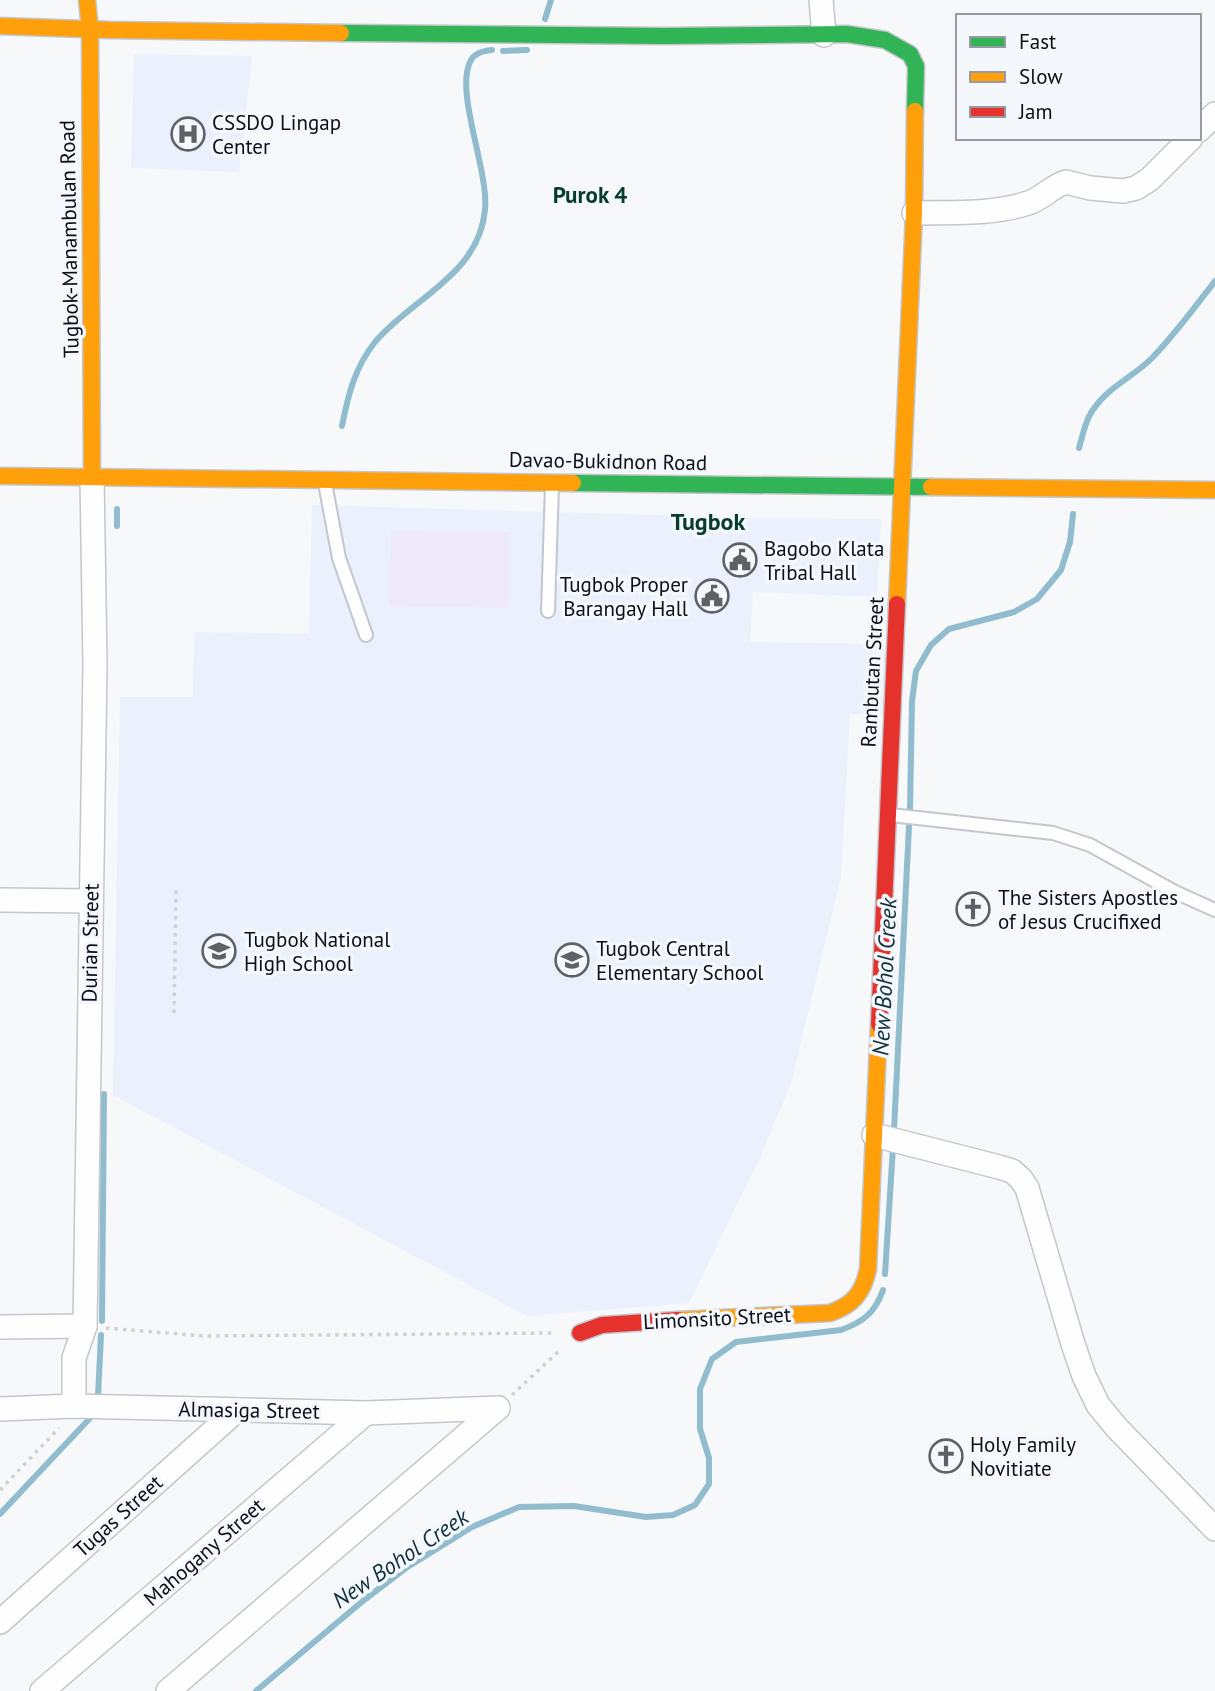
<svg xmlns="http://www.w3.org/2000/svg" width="1215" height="1691" font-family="'PT Sans',sans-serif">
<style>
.built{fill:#ebf1fc}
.green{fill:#ede9f9}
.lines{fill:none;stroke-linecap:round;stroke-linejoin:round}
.stream{stroke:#90bcce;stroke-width:6}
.lane-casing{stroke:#c3c6cc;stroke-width:16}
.street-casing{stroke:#c3c6cc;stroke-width:26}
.fast-casing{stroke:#c3c6cc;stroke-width:19}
.slow-casing{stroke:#c3c6cc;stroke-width:19}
.jam-casing{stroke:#c3c6cc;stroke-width:19}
.path{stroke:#d0d1d2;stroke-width:3.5;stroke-dasharray:3.5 5;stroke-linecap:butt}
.lane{stroke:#fefefe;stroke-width:12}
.street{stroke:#fefefe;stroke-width:23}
.fast{stroke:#30b455;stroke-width:16}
.slow{stroke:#ff9f0a;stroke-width:16}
.jam{stroke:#e5322d;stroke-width:16}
.labels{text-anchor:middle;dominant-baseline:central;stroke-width:7;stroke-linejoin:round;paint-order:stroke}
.poi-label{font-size:21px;fill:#0b0f17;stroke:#f4f7fc;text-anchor:start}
.street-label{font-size:21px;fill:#0b0f17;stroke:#f4f7fc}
.neighbourhood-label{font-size:23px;font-weight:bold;fill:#073c2d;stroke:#f4f7fc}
.water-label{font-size:23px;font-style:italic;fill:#11303b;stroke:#f4f7fc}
.quarter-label{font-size:24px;font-weight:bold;fill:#073c2d;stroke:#f4f7fc}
</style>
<rect width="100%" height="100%" fill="#f6f8fa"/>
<!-- built -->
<g class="built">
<polygon points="134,54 252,56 239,172 131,168"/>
<polygon points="312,505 757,518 881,519 877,597 753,592 750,642 888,644 885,714 850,714 841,877 791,1083 759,1160 689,1303 527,1316 113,1095 120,697 193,697 194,632 309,634"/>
</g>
<!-- green -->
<polygon class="green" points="391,531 510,532 509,608 389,606"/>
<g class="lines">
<!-- stream -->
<g class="stream">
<polyline points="545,19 551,0"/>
<polyline points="503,51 527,50"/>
<path d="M342 426C348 395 355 367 375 342 412 298 479 275 485 210 489 171 455 93 470 62 474 53 483 51 492 50"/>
<path d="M1079 448C1083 434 1086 418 1095 407 1110 386 1136 375 1153 357 1176 333 1195 307 1215 281"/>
<polyline points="117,526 117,509"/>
<polyline points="910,809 912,701 916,671 931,645 949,629 1014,612 1037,599 1061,570 1070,542 1073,514"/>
<polyline points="894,1130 909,826"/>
<polyline points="885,1274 893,1147"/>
<polyline points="102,1321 104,1094"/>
<polyline points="98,1396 101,1335"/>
<polyline points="0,1514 92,1416"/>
<path d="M256 1691 364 1600 406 1568 472 1527 519 1507 574 1506 646 1517 673 1515 695 1505 709 1484V1458L700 1429V1389L712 1359 736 1342 841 1330C863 1322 875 1313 883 1290"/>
</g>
<defs>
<g id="lane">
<polyline points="325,483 339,558 366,635"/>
<polyline points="548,611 552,485"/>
<polyline points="891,815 1053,833 1090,845 1175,892 1215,910"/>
</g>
<g id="street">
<polyline points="821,0 824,35"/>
<polyline points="1199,130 1215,114"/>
<path d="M914 213C951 212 993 215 1028 203 1042 199 1052 186 1066 182L1090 188 1123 191 1136 188 1150 179 1191 138"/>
<polyline points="0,900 91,901"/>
<polyline points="874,1135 999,1167 1012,1171 1021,1179 1027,1188 1073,1344 1084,1376 1098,1405 1117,1428 1215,1529"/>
<polyline points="0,1327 85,1326"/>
<polyline points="74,1406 74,1358 85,1326 95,665 92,477"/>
<polyline points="0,1409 74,1406 366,1413 498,1408"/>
<polyline points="0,1622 237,1410"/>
<polyline points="42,1691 366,1413"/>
<polyline points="168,1691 498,1408"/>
</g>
<g id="fast">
<polyline points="341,33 664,36 847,34 885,40 910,54 916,66 915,111"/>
<polyline points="573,483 931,487"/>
</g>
<g id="slow">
<polyline points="87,0 90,29 92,477"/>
<polyline points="0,26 110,30 341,33"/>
<polyline points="0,476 573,483"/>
<polyline points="931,487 1215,490"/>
<polyline points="897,604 914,213 915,111"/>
<path d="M678 1320 830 1313C853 1305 863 1293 868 1269L879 1024"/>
</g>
<g id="jam">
<polyline points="879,1024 897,604"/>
<polyline points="580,1333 602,1325 678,1320"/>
</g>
</defs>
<!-- lane casing -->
<use href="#lane" class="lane-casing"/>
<!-- street casing -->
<use href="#street" class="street-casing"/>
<!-- fast casing -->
<use href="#fast" class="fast-casing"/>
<!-- slow casing -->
<use href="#slow" class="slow-casing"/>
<!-- jam casing -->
<use href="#jam" class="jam-casing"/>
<!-- path -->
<g class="path">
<polyline points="174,1013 176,890"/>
<polyline points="106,1328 204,1336 553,1333"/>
<polyline points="512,1395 560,1350"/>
<polyline points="0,1490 59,1428"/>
</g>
<!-- lane -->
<use href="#lane" class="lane"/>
<!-- street -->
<use href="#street" class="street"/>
<!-- fast -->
<use href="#fast" class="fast"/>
<!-- slow -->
<use href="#slow" class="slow"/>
<!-- jam -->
<use href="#jam" class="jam"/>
</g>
<!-- icons -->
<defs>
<symbol id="hospital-ring" viewBox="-11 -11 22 22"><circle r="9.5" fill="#f4f7fc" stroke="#5d6166" stroke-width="1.5"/><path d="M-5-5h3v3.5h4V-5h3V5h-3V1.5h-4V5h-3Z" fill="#5d6166"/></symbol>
<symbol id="civic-ring" viewBox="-11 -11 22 22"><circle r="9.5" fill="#f4f7fc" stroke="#5d6166" stroke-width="1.5"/><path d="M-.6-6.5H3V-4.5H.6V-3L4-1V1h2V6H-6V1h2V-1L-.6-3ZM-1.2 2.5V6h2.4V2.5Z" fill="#5d6166"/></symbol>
<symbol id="church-ring" viewBox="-11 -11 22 22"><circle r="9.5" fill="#f4f7fc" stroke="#5d6166" stroke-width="1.5"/><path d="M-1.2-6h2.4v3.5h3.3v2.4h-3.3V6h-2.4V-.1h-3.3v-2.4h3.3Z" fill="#5d6166"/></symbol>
<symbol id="school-ring" viewBox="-11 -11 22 22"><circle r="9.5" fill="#f4f7fc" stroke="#5d6166" stroke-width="1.5"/><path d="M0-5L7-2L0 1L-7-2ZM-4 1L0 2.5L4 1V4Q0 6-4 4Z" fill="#5d6166"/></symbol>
</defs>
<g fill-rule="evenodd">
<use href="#hospital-ring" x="169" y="115" width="38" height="38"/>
<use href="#civic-ring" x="721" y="541" width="38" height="38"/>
<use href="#civic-ring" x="693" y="577" width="38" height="38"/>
<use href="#church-ring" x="954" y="890" width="38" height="38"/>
<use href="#school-ring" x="200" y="932" width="38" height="38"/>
<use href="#school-ring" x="553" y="941" width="38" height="38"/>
<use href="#church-ring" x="927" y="1437" width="38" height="38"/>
</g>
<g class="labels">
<!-- poi labels -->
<g class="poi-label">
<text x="212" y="122">CSSDO Lingap<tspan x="212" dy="24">Center</tspan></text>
<text x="764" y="548">Bagobo Klata<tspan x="764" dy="24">Tribal Hall</tspan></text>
<text x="688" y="584" text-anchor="end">Tugbok Proper<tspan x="688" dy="24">Barangay Hall</tspan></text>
<text x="998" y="897">The Sisters Apostles<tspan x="998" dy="24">of Jesus Crucifixed</tspan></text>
<text x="244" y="939">Tugbok National<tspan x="244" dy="24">High School</tspan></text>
<text x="596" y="948">Tugbok Central<tspan x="596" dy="24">Elementary School</tspan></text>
<text x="970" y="1444">Holy Family<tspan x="970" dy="24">Novitiate</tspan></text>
</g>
<!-- street labels -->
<g class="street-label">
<text transform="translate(69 239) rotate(-91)">Tugbok-Manambulan Road</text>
<text transform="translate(608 461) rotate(1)">Davao-Bukidnon Road</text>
<text transform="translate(872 672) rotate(-87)">Rambutan Street</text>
<text transform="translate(90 943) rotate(-89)">Durian Street</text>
<text transform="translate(717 1318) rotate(-3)">Limonsito Street</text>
<text transform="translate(249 1410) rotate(1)">Almasiga Street</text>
<text transform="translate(118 1516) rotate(-42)">Tugas Street</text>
<text transform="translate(204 1552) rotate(-41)">Mahogany Street</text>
</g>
<!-- neighbourhood labels -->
<g class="neighbourhood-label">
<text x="590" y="194">Purok 4</text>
</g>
<!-- water labels -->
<g class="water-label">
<text transform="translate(884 977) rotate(-87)">New Bohol Creek</text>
<text transform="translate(400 1558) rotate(-34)">New Bohol Creek</text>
</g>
<!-- quarter labels -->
<g class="quarter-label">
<text x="708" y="521">Tugbok</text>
</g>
</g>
<!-- legend -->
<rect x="956" y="14" width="245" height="126" fill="#f4f7fc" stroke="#979aa0" stroke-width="2"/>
<rect x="970" y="37" width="35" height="10" fill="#30b455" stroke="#979aa0" stroke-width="2"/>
<text x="1019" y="49" font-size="21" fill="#0b0f17">Fast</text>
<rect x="970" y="72" width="35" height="10" fill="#ff9f0a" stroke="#979aa0" stroke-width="2"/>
<text x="1019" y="84" font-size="21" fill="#0b0f17">Slow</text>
<rect x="970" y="107" width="35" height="10" fill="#e5322d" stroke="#979aa0" stroke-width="2"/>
<text x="1019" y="119" font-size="21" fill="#0b0f17">Jam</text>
</svg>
